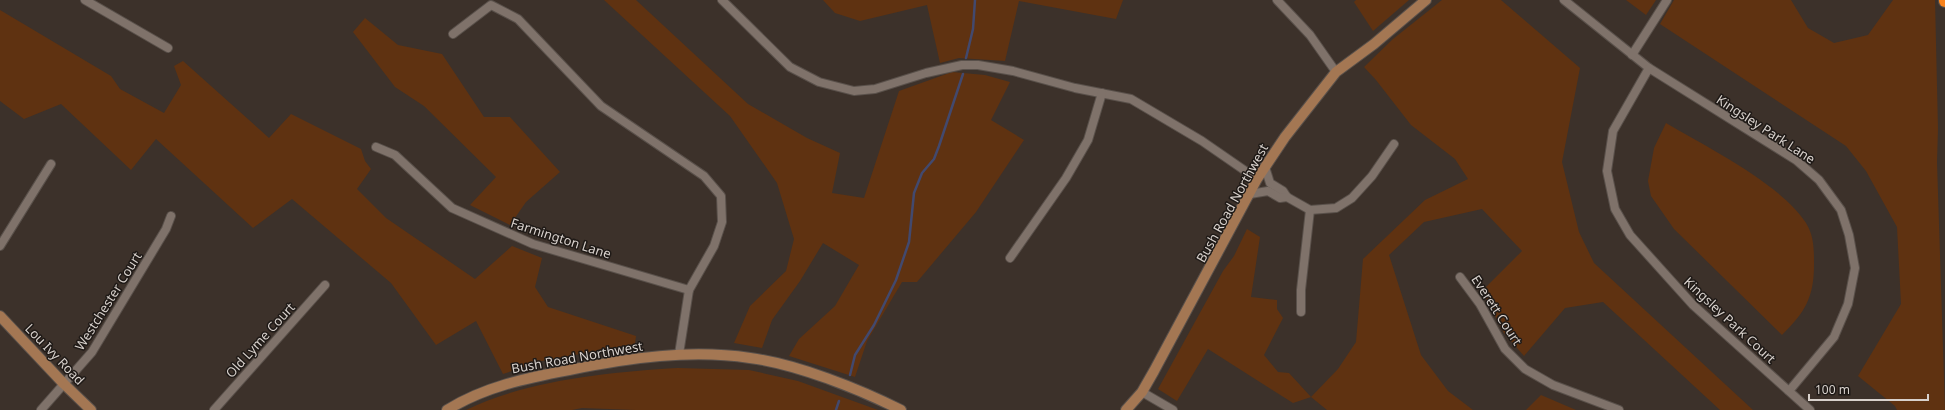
<svg xmlns="http://www.w3.org/2000/svg" width="1945" height="410" font-family="'Noto Sans',sans-serif">
<style>
.green{fill:#5f3211}
.lines{fill:none;stroke-linecap:round;stroke-linejoin:round}
.stream{stroke:#42496e;stroke-width:2.5}
.street-casing{stroke:#59504a;stroke-width:10}
.secondary-casing{stroke:#59504a;stroke-width:12}
.highway-casing{stroke:#59504a;stroke-width:14}
.street{stroke:#7f726a;stroke-width:8}
.secondary{stroke:#a47753;stroke-width:10}
.highway{stroke:#f9831c;stroke-width:12}
.labels{text-anchor:middle;dominant-baseline:central;stroke-width:3;stroke-linejoin:round;paint-order:stroke}
.street-label{font-size:13px;fill:#d8d1cc;stroke:#1f1a17}
</style>
<rect width="100%" height="100%" fill="#3c312a"/>
<!-- green -->
<g class="green">
<polygon points="604,0 636,0 748,104 807,138 840,153 832,193 864,198 899,91 952,72 985,75 1010,82 991,120 1024,140 976,212 917,282 902,282 867,341 855,377 789,356 799,339 835,306 859,265 823,243 800,281 772,320 762,348 734,343 750,306 786,271 794,239 777,183 730,116"/>
<polygon points="823,0 1123,0 1116,19 1019,1 1005,61 959,58 940,63 927,5 860,21 835,13"/>
<polygon points="1356,0 1409,0 1373,31 1354,2"/>
<polygon points="1442,0 1501,0 1580,68 1562,162 1579,232 1594,263 1753,410 1720,410 1603,302 1565,308 1524,356 1504,333 1482,291 1522,251 1482,209 1424,222 1389,255 1421,355 1448,391 1473,410 1327,410 1311,397 1293,403 1208,349 1177,401 1158,389 1223,271 1234,256 1247,229 1260,237 1251,297 1277,300 1277,309 1283,318 1264,355 1278,372 1289,373 1311,397 1338,369 1356,342 1363,259 1425,200 1468,179 1455,159 1411,125 1376,80 1364,67 1393,39"/>
<polygon points="1626,0 1656,0 1646,15"/>
<polygon points="1674,0 1791,0 1808,28 1834,43 1868,35 1893,0 1935,0 1938,129 1937,162 1945,410 1897,410 1895,406 1858,376 1901,304 1897,227 1866,171 1846,146 1660,24"/>
<polygon points="0,10 111,76 120,89 164,113 181,85 174,66 183,61 269,138 291,114 361,149 365,161 371,169 357,189 386,218 475,279 512,246 542,258 535,287 548,307 636,336 635,344 542,361 503,374 476,321 436,345 391,283 292,199 253,228 156,139 131,170 61,104 24,119 0,101"/>
<polygon points="365,18 398,45 442,54 484,117 510,117 560,172 526,202 510,225 470,205 496,177 424,106 395,87 353,32"/>
<path d="M1666 123C1707 147 1781 184 1806 223 1814 236 1814 249 1814 264 1814 298 1805 312 1782 335L1674 229 1651 196 1648 181 1654 148Z"/>
<path d="M678 368 749 370 798 381 878 410H635L582 408 572 410H466C527 380 610 372 678 368Z"/>
<polygon points="1541,395 1576,410 1526,410"/>
</g>
<g class="lines">
<!-- stream -->
<g class="stream">
<polyline points="966,58 973,29 975,0"/>
<polyline points="850,375 855,355 874,325 896,280 909,242 914,193 922,173 934,159 939,146 963,74"/>
<polyline points="836,410 839,401"/>
</g>
<defs>
<g id="street">
<polyline points="85,0 168,48"/>
<polyline points="722,0 790,67 819,82 854,91 875,89 926,73 962,65 978,65 1013,71 1075,88 1131,99 1202,141 1257,179"/>
<polyline points="1277,0 1310,35 1336,72"/>
<polyline points="1564,0 1649,68 1796,160 1819,180 1841,210 1849,235 1855,268 1848,304 1834,337 1789,391"/>
<polyline points="453,34 491,5 518,19 601,106 704,176 721,196 722,222 714,246 689,290 679,354"/>
<polyline points="1632,55 1667,0"/>
<polyline points="1649,68 1613,131 1607,171 1615,209 1630,235 1693,305 1810,410"/>
<polyline points="376,147 395,155 452,208 533,244 689,290"/>
<polyline points="1265,167 1270,183 1283,191 1287,197 1310,210 1336,208 1352,198 1372,176 1394,144"/>
<polyline points="1250,194 1268,191 1280,198 1287,197"/>
<polyline points="0,246 51,164"/>
<polyline points="1010,258 1066,178 1088,140 1102,93"/>
<polyline points="1460,277 1480,304 1505,349 1525,369 1553,385 1619,410"/>
<polyline points="1301,312 1301,290 1310,210"/>
<polyline points="1142,392 1173,410"/>
<polyline points="41,410 92,352 166,229 171,216"/>
<polyline points="214,410 325,285"/>
</g>
<g id="secondary">
<polyline points="0,316 64,384 91,410"/>
<path d="M447 410C484 387 526 378 569 370 629 358 690 349 750 358 797 364 859 389 901 410"/>
<polyline points="1126,410 1142,392 1154,371 1257,179 1285,137 1336,72 1374,44 1426,0"/>
</g>
<polyline id="highway" points="1945,0 1945,1"/>
</defs>
<!-- street casing -->
<use href="#street" class="street-casing"/>
<!-- secondary casing -->
<use href="#secondary" class="secondary-casing"/>
<!-- highway casing -->
<use href="#highway" class="highway-casing"/>
<!-- street -->
<use href="#street" class="street"/>
<!-- secondary -->
<use href="#secondary" class="secondary"/>
<!-- highway -->
<use href="#highway" class="highway"/>
</g>
<g class="labels">
<!-- street labels -->
<g class="street-label">
<text transform="translate(1766 129) rotate(33)">Kingsley Park Lane</text>
<text transform="translate(1232 203) rotate(-61)">Bush Road Northwest</text>
<text transform="translate(561 238) rotate(18)">Farmington Lane</text>
<text transform="translate(108 301) rotate(-58)">Westchester Court</text>
<text transform="translate(1497 310) rotate(57)">Everett Court</text>
<text transform="translate(1730 320) rotate(43)">Kingsley Park Court</text>
<text transform="translate(260 340) rotate(-48)">Old Lyme Court</text>
<text transform="translate(55 354) rotate(46)">Lou Ivy Road</text>
<text transform="translate(577 357) rotate(-10)">Bush Road Northwest</text>
</g>
</g>
<!-- scale -->
<path d="M1809 394v6h119v-6" fill="none" stroke="#d8d1cc" stroke-width="2"/>
<text x="1815" y="394" font-size="12" fill="#d8d1cc" stroke="#1f1a17" stroke-width="3" paint-order="stroke">100 m</text>
</svg>
